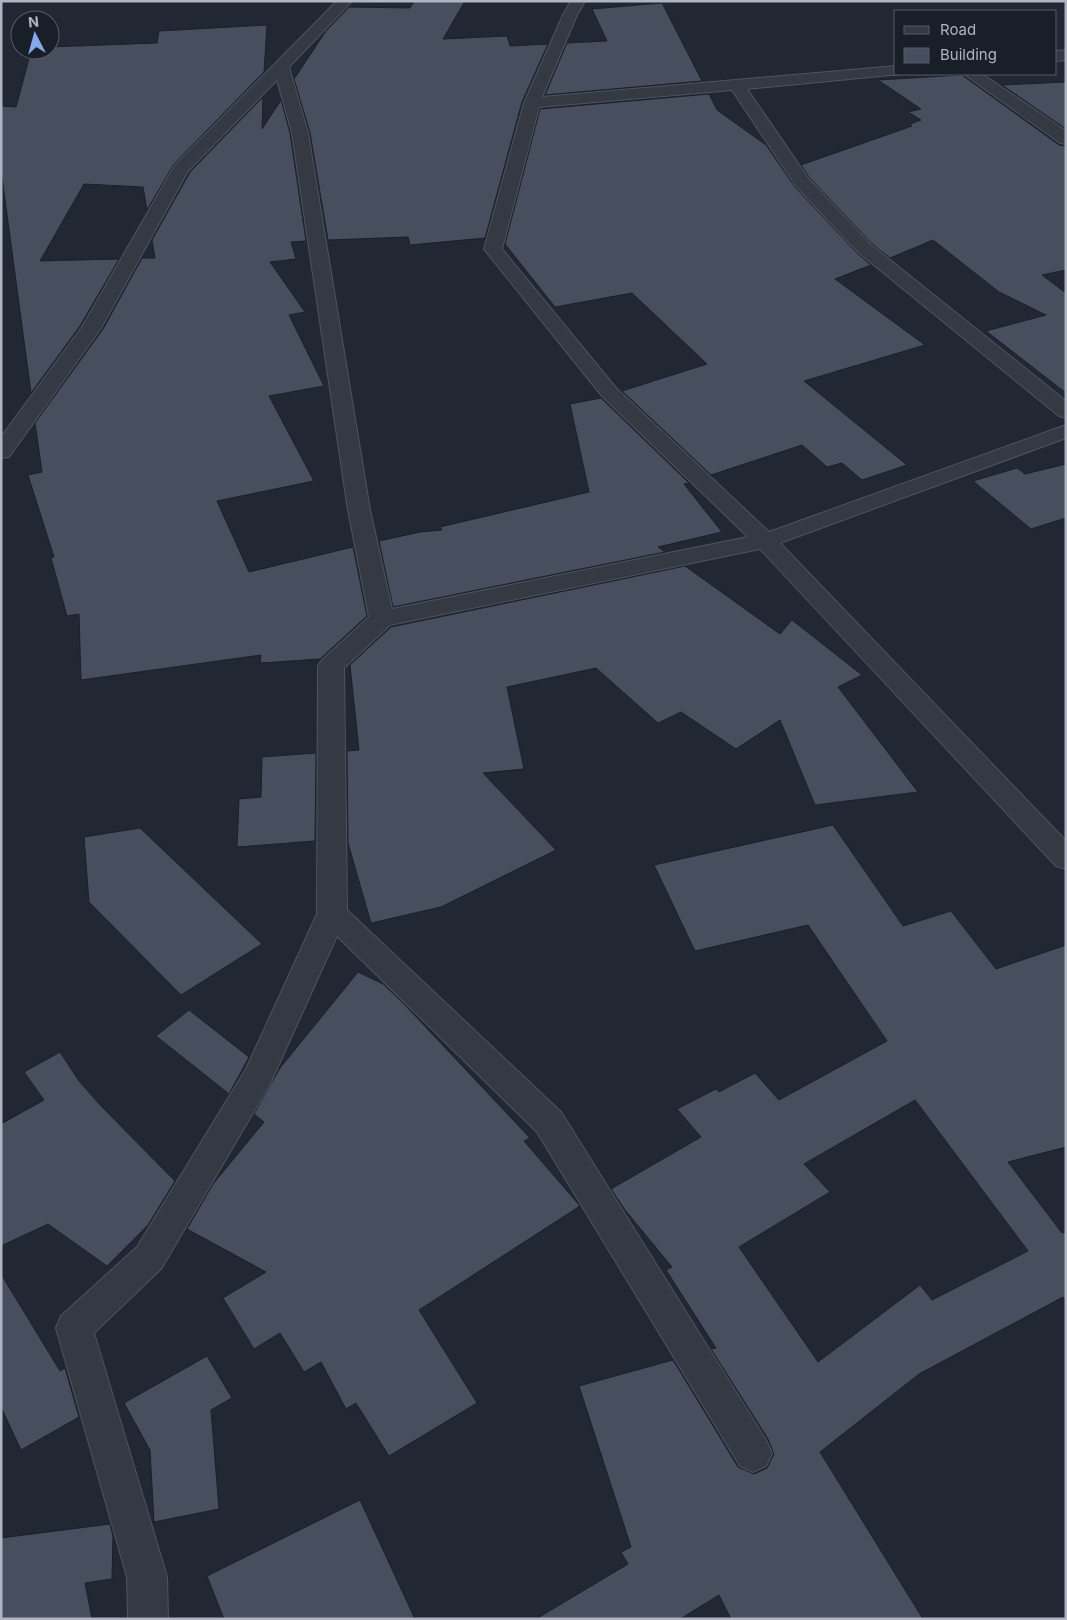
<svg xmlns="http://www.w3.org/2000/svg" width="1067" height="1620" font-family="Inter,sans-serif">
<style>
.building{fill:#474e5d;stroke:#1b212b;fill-rule:evenodd}
.lines{fill:none;stroke-linecap:round;stroke-linejoin:round}
.street-casing{stroke:#4e545f;stroke-width:2}
.street{fill:#343944;fill-rule:evenodd}
</style>
<rect width="100%" height="100%" fill="#212733"/>
<!-- building -->
<g class="building">
<polygon points="414,1 465,1 443,39 507,36 510,46 548,44 522,102 485,238 410,245 408,237 328,240 310,133 294,79 326,31 349,7 410,8"/>
<polygon points="662,3 702,81 545,95 567,43 607,41 592,9"/>
<polygon points="267,25 264,72 174,164 147,210 143,187 84,184 40,261 119,259 80,326 31,393 1,170 1,106 16,107 30,55 50,54 50,47 157,43 159,31"/>
<polygon points="962,75 1059,145 1066,146 1066,270 1042,275 1066,293 1066,393 986,331 1046,315 999,292 933,240 890,258 871,243 809,177 801,165 912,126 910,124 921,120 908,112 921,109 878,80"/>
<polygon points="1066,82 1066,129 1002,85"/>
<polygon points="709,94 717,110 766,145 795,187 857,253 871,265 835,279 925,345 804,381 907,465 862,480 842,463 827,467 802,445 711,475 622,391 707,364 632,293 555,307 505,244 540,109"/>
<polygon points="263,97 262,129 281,100 290,133 306,241 291,242 296,259 270,262 305,312 289,315 324,386 269,396 314,481 217,501 249,572 353,547 367,616 320,659 260,663 261,655 81,680 79,614 67,616 51,558 54,557 28,475 42,472 35,423 103,329 142,258 155,258 152,240 190,172"/>
<polygon points="601,398 689,483 684,484 722,532 658,547 665,552 393,607 379,541 420,532 442,530 440,527 589,492 570,404"/>
<polygon points="1066,464 1066,518 1031,529 973,481 1017,468 1025,474"/>
<polygon points="685,566 780,634 792,620 862,675 838,687 918,792 815,805 780,720 736,749 681,712 658,723 596,668 507,687 524,769 483,773 556,850 441,907 371,923 348,843 347,751 359,750 350,665 391,627"/>
<polygon points="316,753 315,841 237,847 239,799 261,797 262,757"/>
<path d="M833 825 903 926 951 911 996 969 1066 945V1147L1008 1162 1062 1233 1066 1232V1301L1063 1297 919 1374 820 1452 923 1619H731L719 1595 680 1619H536L628 1564 621 1552 631 1547 579 1386 673 1360 738 1467 754 1474 767 1468 774 1454 768 1439 711 1349 716 1348 666 1270 672 1267 625 1210 611 1189 701 1137 677 1109 716 1089 719 1092 755 1073 779 1100 887 1041 808 925 695 951 654 865ZM915 1100 1028 1251 932 1300 920 1285 818 1362 739 1247 830 1192 804 1164Z"/>
<polygon points="140,828 262,944 181,995 89,902 84,837"/>
<polygon points="358,972 383,984 403,1003 530,1138 524,1141 580,1206 419,1310 477,1403 389,1456 356,1403 346,1409 321,1362 304,1372 280,1333 254,1349 223,1298 266,1272 187,1229 213,1184 264,1122 254,1114 280,1068"/>
<polygon points="189,1010 249,1057 229,1094 156,1036"/>
<polygon points="60,1052 79,1081 101,1106 175,1181 148,1225 107,1266 48,1224 1,1246 1,1124 44,1100 24,1072"/>
<polygon points="1,1274 60,1371 65,1368 79,1417 21,1450 1,1407"/>
<polygon points="207,1356 232,1398 211,1410 219,1509 154,1522 150,1450 124,1403"/>
<polygon points="360,1500 415,1619 224,1619 207,1576"/>
<polygon points="110,1524 113,1536 112,1579 85,1583 92,1619 1,1619 1,1538"/>
</g>
<g class="lines">
<defs>
<g id="street">
<polygon points="337,1 352,1 289,67 308,133 370,510 392,609 748,537 602,396 484,249 524,103 563,15 571,1 585,1 577,15 542,97 896,66 896,74 901,74 747,89 808,178 870,244 1066,401 1066,418 1059,416 858,252 796,186 732,90 539,107 502,249 616,388 769,532 1066,425 1066,438 780,543 1066,841 1066,869 1056,866 760,549 390,625 344,668 347,910 561,1112 766,1440 772,1453 766,1466 753,1472 740,1466 537,1132 337,936 270,1084 161,1269 94,1333 167,1577 168,1619 128,1619 127,1577 56,1328 61,1316 137,1247 246,1069 317,914 318,666 322,660 369,617 348,510 292,133 277,80 188,171 101,328 9,457 1,458 1,437 82,327 175,165"/>
<polygon points="1066,50 1066,60 1056,61 1056,51"/>
<polygon points="964,74 982,74 1066,131 1066,144 1060,143"/>
</g>
</defs>
<!-- street casing -->
<use href="#street" class="street-casing"/>
<!-- street -->
<use href="#street" class="street"/>
</g>
<!-- border -->
<rect width="1067" height="1620" fill="none" stroke="#aeb4c1" stroke-width="5"/>
<!-- legend -->
<rect x="894" y="10" width="162" height="65" fill="#191f29" stroke="#555b66"/>
<rect x="904" y="26" width="25" height="8" fill="#343944" stroke="#555b66"/>
<text x="940" y="35" font-size="15" fill="#aeb4c1">Road</text>
<rect x="904" y="48" width="25" height="15" fill="#474e5d" stroke="#555b66"/>
<text x="940" y="60" font-size="15" fill="#aeb4c1">Building</text>
<!-- north arrow -->
<g transform="translate(35 35) rotate(354)"><circle r="24" fill="#191f29" stroke="#555b66"/>
<path d="M0-4L9 19L0 12L-9 19Z" fill="#87a7ed"/>
<text y="-8" font-size="14" font-weight="bold" text-anchor="middle" fill="#aeb4c1">N</text>
</g>
</svg>
